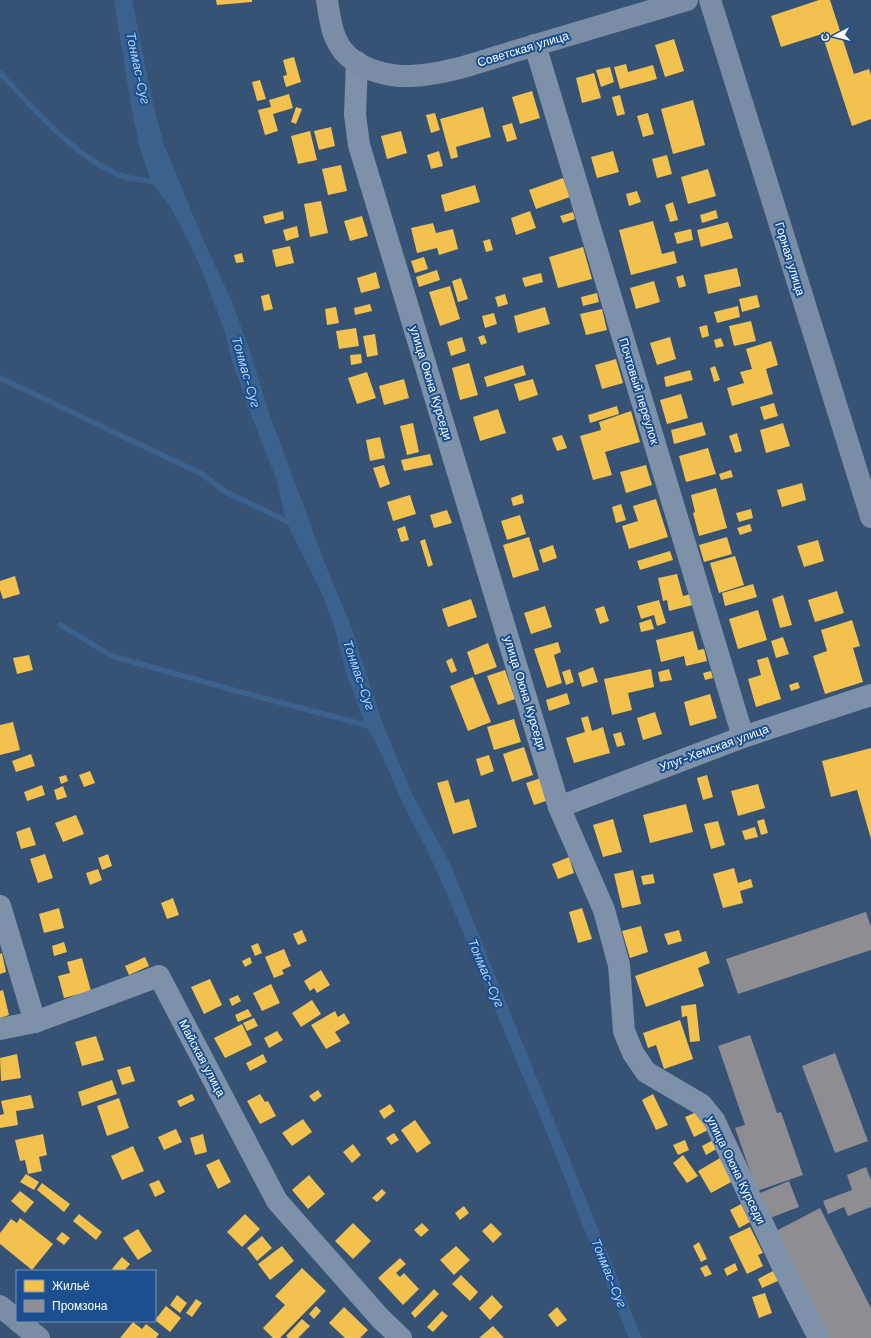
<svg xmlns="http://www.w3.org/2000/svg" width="871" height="1338" font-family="'Work Sans',sans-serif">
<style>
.water{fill:#3b618d}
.homes{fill:#f2c14e}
.industry{fill:#8d8d92}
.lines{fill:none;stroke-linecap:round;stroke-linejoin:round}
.stream{stroke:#3b618d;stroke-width:5.5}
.street{stroke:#7d92a8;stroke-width:22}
.secondary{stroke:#798da4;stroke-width:22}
.labels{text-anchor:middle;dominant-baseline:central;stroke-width:4;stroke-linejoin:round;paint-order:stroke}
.street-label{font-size:12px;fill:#fff;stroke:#1b4f8f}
.water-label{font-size:13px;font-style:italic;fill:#b5d3f5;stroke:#1b4f8f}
</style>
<rect width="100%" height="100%" fill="#365274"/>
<!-- water -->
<polygon class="water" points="114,0 132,0 153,103 164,145 206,246 230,297 248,345 269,413 329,574 349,621 384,727 413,796 449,861 642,1338 629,1338 580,1219 560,1165 446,892 429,854 404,806 381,753 366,725 347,676 335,629 322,594 286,521 277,481 250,412 231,358 226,335 202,271 187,238 172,210 151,181 140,148 131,106"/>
<!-- homes -->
<g class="homes">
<polygon points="216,0 252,0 252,2 217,5"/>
<polygon points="819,0 830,0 854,74 869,69 871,75 871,119 852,126 822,34 781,47 771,16"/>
<polygon points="674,39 684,71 665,77 655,45"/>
<polygon points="294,57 301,82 286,87 283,76 287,75 283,60"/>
<polygon points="626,64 628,72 653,65 657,79 620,89 614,67"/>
<polygon points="610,67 614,82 601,87 596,70"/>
<polygon points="594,73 601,98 582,103 576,78"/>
<polygon points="260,80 266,99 257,101 252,82"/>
<polygon points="532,91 540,118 520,124 512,97"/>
<polygon points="289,94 293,108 273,114 278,131 265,135 258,110 271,107 269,100"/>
<polygon points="620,95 625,114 617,116 612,97"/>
<polygon points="693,100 705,145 673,154 661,109"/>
<polygon points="296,107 302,109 296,124 291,122"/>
<polygon points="483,107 491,137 456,147 458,157 451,159 440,119"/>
<polygon points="435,113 440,130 431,133 426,115"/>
<polygon points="648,113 654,134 643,137 637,116"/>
<polygon points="512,123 517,139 507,142 502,126"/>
<polygon points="331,127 335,146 319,150 314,131"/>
<polygon points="310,131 317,160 298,164 291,136"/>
<polygon points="401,131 407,153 387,159 381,136"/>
<polygon points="439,151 443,166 431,169 427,155"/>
<polygon points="613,151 619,172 597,178 591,157"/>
<polygon points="667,155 672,174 657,178 652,159"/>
<polygon points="341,165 347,191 328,195 322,169"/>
<polygon points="708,169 716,196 688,204 681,177"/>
<polygon points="563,178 570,197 536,209 529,190"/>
<polygon points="475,185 480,202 445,212 441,195"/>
<polygon points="637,191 641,202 629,206 626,194"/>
<polygon points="321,201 328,233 310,237 304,204"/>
<polygon points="673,202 678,220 670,222 665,205"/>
<polygon points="716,210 718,218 702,223 700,215"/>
<polygon points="283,211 284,219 265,224 263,216"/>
<polygon points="530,211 536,228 516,235 511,218"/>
<polygon points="573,212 575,219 563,223 560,216"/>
<polygon points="362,216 368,236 350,241 344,221"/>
<polygon points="653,221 662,254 674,251 677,263 631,275 619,230"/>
<polygon points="728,222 733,238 701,247 697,230"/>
<polygon points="433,223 436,233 453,229 458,249 439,255 437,248 417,253 411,228"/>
<polygon points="297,226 299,237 286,241 283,230"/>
<polygon points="691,229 693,240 677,244 674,233"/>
<polygon points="490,239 493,250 486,252 483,241"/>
<polygon points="290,246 294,263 276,267 272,250"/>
<polygon points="583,247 592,279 558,288 549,257"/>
<polygon points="242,253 244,262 236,263 234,255"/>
<polygon points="424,257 428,269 415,273 411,261"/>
<polygon points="737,268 741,286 708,294 704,275"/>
<polygon points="437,270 440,280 419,287 416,277"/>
<polygon points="376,272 380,288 361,293 357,278"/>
<polygon points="541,273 543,282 525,287 522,278"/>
<polygon points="683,275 686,286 679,288 676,277"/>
<polygon points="461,278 468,299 458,302 452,281"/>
<polygon points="654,281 660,302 636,309 630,288"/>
<polygon points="450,286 460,319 440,326 429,292"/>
<polygon points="597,293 599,302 583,306 581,297"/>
<polygon points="269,294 273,309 264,311 261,296"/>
<polygon points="505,294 508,304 498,307 495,297"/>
<polygon points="757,295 760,307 742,312 739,299"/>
<polygon points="370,304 372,311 355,315 354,308"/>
<polygon points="738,306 740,317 717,323 714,312"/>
<polygon points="336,307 339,323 327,325 325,309"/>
<polygon points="545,307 550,324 518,333 514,316"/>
<polygon points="602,309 607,330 586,335 580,314"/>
<polygon points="494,313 497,324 485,328 482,316"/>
<polygon points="751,321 756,341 734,346 729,326"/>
<polygon points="707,325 709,336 702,338 699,327"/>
<polygon points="356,328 359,346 339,349 336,331"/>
<polygon points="375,334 378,355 367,357 363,336"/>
<polygon points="484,335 487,343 481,345 478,337"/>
<polygon points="462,337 466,351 451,356 447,342"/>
<polygon points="670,337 676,359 657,365 650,343"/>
<polygon points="721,338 724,346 716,348 714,340"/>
<polygon points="771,341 778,365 766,369 773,394 732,406 727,388 744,383 740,372 752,369 746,349"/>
<polygon points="361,354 362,363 351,365 350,355"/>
<polygon points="616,359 623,383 602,389 595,365"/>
<polygon points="469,363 478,395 460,400 452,368"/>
<polygon points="523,365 526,375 487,387 484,377"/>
<polygon points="715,366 720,380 714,382 710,368"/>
<polygon points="690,370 693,380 666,387 664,377"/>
<polygon points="367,372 376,398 357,404 348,378"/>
<polygon points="404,379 409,398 384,405 379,386"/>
<polygon points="533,379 538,395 519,401 514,384"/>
<polygon points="681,394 688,418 667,424 660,400"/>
<polygon points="774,403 778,416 764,420 760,407"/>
<polygon points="617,406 619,414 590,423 588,415"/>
<polygon points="498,409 506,433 480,441 473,417"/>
<polygon points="631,411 640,442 605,452 612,475 593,480 580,436 601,430 599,422"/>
<polygon points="702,422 706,435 674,444 671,430"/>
<polygon points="413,423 419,452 407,455 400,426"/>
<polygon points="783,423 790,446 766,453 760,430"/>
<polygon points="737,433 742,451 735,453 729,436"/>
<polygon points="562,435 567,448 557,451 552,438"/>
<polygon points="380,437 385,458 370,461 366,440"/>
<polygon points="708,448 716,474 686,482 679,456"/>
<polygon points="430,454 433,465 404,471 401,460"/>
<polygon points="384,465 390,484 380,488 373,468"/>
<polygon points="646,465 652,485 626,493 620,472"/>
<polygon points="731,470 733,477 721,480 719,474"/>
<polygon points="802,483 806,500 782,507 777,490"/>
<polygon points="716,488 727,528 699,536 693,513 695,512 691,495"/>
<polygon points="522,494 524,503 513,506 511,498"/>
<polygon points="410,495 416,514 393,521 387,502"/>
<polygon points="656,499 668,537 629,549 622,526 638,521 633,506"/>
<polygon points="621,504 626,520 616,523 612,507"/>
<polygon points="751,509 753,518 739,522 736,513"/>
<polygon points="447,510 452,523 434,528 430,515"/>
<polygon points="520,515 526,534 507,540 501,521"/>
<polygon points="750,524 752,531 740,535 737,528"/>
<polygon points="405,526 409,540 401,542 397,529"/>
<polygon points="529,537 539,570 513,578 503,545"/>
<polygon points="727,537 732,554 704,562 699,545"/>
<polygon points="425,539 433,565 428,567 420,541"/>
<polygon points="818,540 824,561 804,567 797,546"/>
<polygon points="553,545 557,558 543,563 539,550"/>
<polygon points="670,551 673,560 640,570 637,561"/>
<polygon points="735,556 744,585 719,593 710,563"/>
<polygon points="677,574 683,596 691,594 693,605 669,611 667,600 663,601 658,578"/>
<polygon points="15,576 20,594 3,599 0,590 0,581"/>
<polygon points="753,584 757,597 725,606 722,593"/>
<polygon points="837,591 844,613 815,622 808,600"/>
<polygon points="783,595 792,625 780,628 772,599"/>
<polygon points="471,599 477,617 448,627 442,609"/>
<polygon points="659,600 666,623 657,626 654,615 641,619 637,606"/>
<polygon points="545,606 552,627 531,634 524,613"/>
<polygon points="604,606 609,621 600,624 595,609"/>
<polygon points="758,610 767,640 738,649 729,619"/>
<polygon points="651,619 654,629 641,632 639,623"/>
<polygon points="852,620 860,646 853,648 863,682 825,694 813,656 827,651 821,630"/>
<polygon points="693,631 698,650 704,649 707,661 686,666 684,656 661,662 656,640"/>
<polygon points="783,637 789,654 776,658 771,641"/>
<polygon points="558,642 561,652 554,655 562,683 547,688 534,649"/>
<polygon points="488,643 497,667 475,675 467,652"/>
<polygon points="29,655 33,670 17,674 13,658"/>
<polygon points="768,657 781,699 756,707 748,679 761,675 757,660"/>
<polygon points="452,658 457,671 451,673 446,661"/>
<polygon points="593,667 598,682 582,687 578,673"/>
<polygon points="570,669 574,682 566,685 562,672"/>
<polygon points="651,669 654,687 628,693 632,710 612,715 604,679"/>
<polygon points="669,669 672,680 660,682 658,672"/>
<polygon points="505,670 515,699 498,705 487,676"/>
<polygon points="711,671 713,678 705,680 703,673"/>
<polygon points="473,677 491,722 468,731 450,686"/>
<polygon points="798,682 800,688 791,691 789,685"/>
<polygon points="567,693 570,704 549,711 546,700"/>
<polygon points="710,694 717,718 690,726 684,702"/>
<polygon points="655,712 662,734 643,740 637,718"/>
<polygon points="588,716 592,731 603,727 610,753 574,763 566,738 585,732 581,718"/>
<polygon points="514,719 521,742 494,750 487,727"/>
<polygon points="13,722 20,750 0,755 0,725"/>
<polygon points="621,732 625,745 617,747 613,734"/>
<polygon points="524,747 533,775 512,782 503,754"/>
<polygon points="871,748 871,839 857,790 831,797 822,761"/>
<polygon points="31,754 35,766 16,772 12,761"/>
<polygon points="489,755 494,771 481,776 476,759"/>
<polygon points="90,771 95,783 84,787 79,775"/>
<polygon points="66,775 68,781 61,784 59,777"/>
<polygon points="707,775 713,797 703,800 697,778"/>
<polygon points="541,778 549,800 534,805 526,783"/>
<polygon points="448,780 455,803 469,799 477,827 453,834 437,783"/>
<polygon points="758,784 765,808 738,816 731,791"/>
<polygon points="42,785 45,795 27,801 24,792"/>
<polygon points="63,786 67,797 57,800 54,790"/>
<polygon points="686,804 693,832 650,843 643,815"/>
<polygon points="76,815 84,834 63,842 55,823"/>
<polygon points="613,819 622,852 603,857 593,825"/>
<polygon points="764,819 768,833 761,835 757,821"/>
<polygon points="718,821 725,845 711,849 704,824"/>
<polygon points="30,827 36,845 21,849 16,832"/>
<polygon points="755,827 758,837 745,840 742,831"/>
<polygon points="45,854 53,878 38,883 30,859"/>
<polygon points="108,854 112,866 102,870 98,858"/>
<polygon points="569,857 574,873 558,879 552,864"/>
<polygon points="734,868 738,883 751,879 753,887 740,891 743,903 723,908 713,874"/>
<polygon points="98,869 102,880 90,885 86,873"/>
<polygon points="633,870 641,904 622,908 614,874"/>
<polygon points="653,874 655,883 643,885 641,876"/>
<polygon points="173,898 179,915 167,919 161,903"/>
<polygon points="59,908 64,928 44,933 39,914"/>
<polygon points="582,908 592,939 578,943 569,912"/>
<polygon points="641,926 648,952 630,958 622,931"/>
<polygon points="302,930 307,941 298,945 293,934"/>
<polygon points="679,930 682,941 668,945 664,934"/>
<polygon points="64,942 67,952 54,956 52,946"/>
<polygon points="258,943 262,953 255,956 251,946"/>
<polygon points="284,949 291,966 282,970 284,974 274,978 265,957"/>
<polygon points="706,951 710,963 698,968 704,986 646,1007 635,976"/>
<polygon points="2,953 6,972 0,974 0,954"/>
<polygon points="145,957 149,966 129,975 125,966"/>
<polygon points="250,957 252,963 245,967 242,961"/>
<polygon points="82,958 91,991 64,998 58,976 70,973 67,962"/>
<polygon points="321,970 330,985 317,993 314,988 310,991 304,981"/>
<polygon points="210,979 222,1005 204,1014 191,987"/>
<polygon points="271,984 280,1003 262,1011 253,993"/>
<polygon points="3,990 9,1015 0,1018 0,991"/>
<polygon points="238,995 241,1001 232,1006 229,999"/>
<polygon points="312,1000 321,1014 301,1027 292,1013"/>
<polygon points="696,1004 700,1041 690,1042 687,1016 682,1017 681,1006"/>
<polygon points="248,1009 252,1016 238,1022 235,1015"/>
<polygon points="335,1011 338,1017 344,1013 350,1023 335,1032 341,1041 326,1049 311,1025"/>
<polygon points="254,1018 258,1026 247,1031 243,1023"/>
<polygon points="680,1020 693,1059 664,1069 656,1045 648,1048 643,1033"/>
<polygon points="242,1024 252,1045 225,1058 214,1038"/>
<polygon points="277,1031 283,1040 269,1048 264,1038"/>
<polygon points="96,1036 104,1060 82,1066 75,1042"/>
<polygon points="17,1054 21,1078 1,1081 0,1058"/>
<polygon points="263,1054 267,1062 250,1071 246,1063"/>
<polygon points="130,1066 135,1081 122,1085 117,1070"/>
<polygon points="112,1080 117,1094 82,1106 78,1092"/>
<polygon points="318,1090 322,1096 314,1102 309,1096"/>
<polygon points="192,1094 195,1100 180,1107 177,1101"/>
<polygon points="260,1094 265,1102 268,1101 276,1116 260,1124 247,1101"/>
<polygon points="653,1094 668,1125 656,1130 642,1100"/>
<polygon points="31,1095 34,1108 16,1111 18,1125 0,1128 0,1115 4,1114 1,1101"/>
<polygon points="119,1098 129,1128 107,1136 97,1106"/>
<polygon points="390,1104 395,1111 384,1119 379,1111"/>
<polygon points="699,1111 708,1130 694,1137 685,1117"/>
<polygon points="303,1119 312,1132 292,1146 282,1133"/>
<polygon points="415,1120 431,1143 417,1153 401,1130"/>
<polygon points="176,1129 182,1142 164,1150 158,1137"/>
<polygon points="394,1133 399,1140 391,1145 386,1138"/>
<polygon points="43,1134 47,1155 39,1157 42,1171 28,1174 25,1160 20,1161 15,1140"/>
<polygon points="203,1134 207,1152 195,1155 190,1138"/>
<polygon points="715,1139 720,1147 706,1155 702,1146"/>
<polygon points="685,1140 689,1150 678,1155 673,1145"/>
<polygon points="353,1144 361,1155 352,1163 343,1152"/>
<polygon points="133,1146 144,1171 122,1180 111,1156"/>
<polygon points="683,1155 698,1176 687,1183 673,1163"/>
<polygon points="720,1158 733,1181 711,1193 698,1171"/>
<polygon points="219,1159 231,1182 218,1189 206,1165"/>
<polygon points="26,1174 39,1182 34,1190 20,1182"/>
<polygon points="309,1175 325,1194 308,1209 292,1190"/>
<polygon points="159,1180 165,1192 155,1197 149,1184"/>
<polygon points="42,1183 70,1204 64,1212 37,1190"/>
<polygon points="382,1189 386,1193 377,1202 372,1198"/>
<polygon points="20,1191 34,1202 25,1213 11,1201"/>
<polygon points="741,1204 750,1222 739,1228 730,1210"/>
<polygon points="464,1206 469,1213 460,1220 455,1213"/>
<polygon points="79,1214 102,1232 96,1240 73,1221"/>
<polygon points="245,1214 260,1229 242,1247 227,1232"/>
<polygon points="20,1218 53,1244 32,1270 0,1244 0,1233 11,1219 17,1223"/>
<polygon points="353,1223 371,1241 353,1259 335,1241"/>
<polygon points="422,1223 429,1230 421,1237 414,1230"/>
<polygon points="491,1223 502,1234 493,1243 482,1231"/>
<polygon points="750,1227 763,1253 758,1255 763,1266 747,1274 729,1237"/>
<polygon points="138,1229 152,1251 138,1260 123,1238"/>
<polygon points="62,1232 70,1238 64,1245 56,1239"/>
<polygon points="262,1236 272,1248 257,1261 247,1248"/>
<polygon points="699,1242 707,1259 701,1262 693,1246"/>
<polygon points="282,1246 294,1261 270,1280 258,1264"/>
<polygon points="456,1246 470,1260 454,1275 440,1260"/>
<polygon points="122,1257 130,1264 124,1271 115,1271 112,1269"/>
<polygon points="400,1258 406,1264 396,1273 400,1277 404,1273 419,1289 403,1305 378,1278"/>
<polygon points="735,1263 738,1270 727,1276 724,1269"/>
<polygon points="707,1265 712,1274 705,1277 700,1268"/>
<polygon points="302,1268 326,1291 280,1338 273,1338 263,1328 285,1305 275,1296"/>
<polygon points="773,1271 778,1281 762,1288 758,1279"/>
<polygon points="461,1275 478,1292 470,1301 452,1284"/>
<polygon points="434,1289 439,1294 415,1318 411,1313"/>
<polygon points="765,1293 772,1313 759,1318 752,1297"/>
<polygon points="177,1295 187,1303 180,1313 170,1305"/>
<polygon points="492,1295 503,1307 490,1320 479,1308"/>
<polygon points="196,1299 202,1303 192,1317 186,1313"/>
<polygon points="166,1306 181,1318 170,1332 155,1320"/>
<polygon points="316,1306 321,1311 314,1319 309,1314"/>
<polygon points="344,1307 368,1330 360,1338 345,1338 329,1323"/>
<polygon points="557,1307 567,1320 557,1327 548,1315"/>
<polygon points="442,1311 448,1316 433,1332 427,1327"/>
<polygon points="302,1319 310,1326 298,1338 288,1338 286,1336"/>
<polygon points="133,1322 142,1329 146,1324 159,1334 156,1338 120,1338"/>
<polygon points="493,1326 504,1338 479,1338"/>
</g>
<!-- industry -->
<g class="industry">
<polygon points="866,912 871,927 871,950 738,994 726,959"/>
<polygon points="750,1035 777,1113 781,1112 803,1175 757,1191 735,1128 745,1125 718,1046"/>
<polygon points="835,1053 868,1141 835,1153 802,1066"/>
<polygon points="866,1167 871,1180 871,1207 848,1216 844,1207 828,1214 823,1201 852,1190 847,1175"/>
<polygon points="789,1181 799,1207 770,1218 760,1193"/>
<polygon points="820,1208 871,1308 871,1338 828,1338 774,1232"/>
</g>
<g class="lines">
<!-- stream -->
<g class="stream">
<path d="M0 73C35 109 70 153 117 174 129 179 144 180 156 182"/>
<polyline points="0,378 202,474 224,491 293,524"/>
<polyline points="61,625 112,656 244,693 373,727"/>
</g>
<!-- street -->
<g class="street">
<polyline points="535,45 743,737"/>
<polyline points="357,62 355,115 359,145 559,807 604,910 619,965 624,1031 633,1053 646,1072 702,1105 714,1120 782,1265 819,1338"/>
<polyline points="559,807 743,737 871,695"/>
<polyline points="0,906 35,1022"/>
<polyline points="0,1029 35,1022 159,976 277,1201 380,1318 401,1338"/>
</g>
<!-- secondary -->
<g class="secondary">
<path d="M327 0C330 19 332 42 348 56 363 70 390 77 410 76 447 75 484 60 519 50 575 33 631 17 687 0"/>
<polyline points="710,0 871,517"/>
<polyline points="0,1306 17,1320"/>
<polyline points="18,1321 39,1338"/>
</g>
</g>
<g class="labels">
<!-- street labels -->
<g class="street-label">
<text transform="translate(523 49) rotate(-17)">Советская улица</text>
<text transform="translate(790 259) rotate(73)">Горная улица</text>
<text transform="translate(431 383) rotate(73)">улица Оюна Курседи</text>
<text transform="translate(639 391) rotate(73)">Почтовый переулок</text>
<text transform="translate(525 693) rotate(73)">улица Оюна Курседи</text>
<text transform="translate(714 748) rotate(-20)">Улуг-Хемская улица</text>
<text transform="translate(202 1058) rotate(62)">Майская улица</text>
<text transform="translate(736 1170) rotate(64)">улица Оюна Курседи</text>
</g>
<!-- water labels -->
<g class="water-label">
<text transform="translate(138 68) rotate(78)">Тонмас-Суг</text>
<text transform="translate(246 372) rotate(74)">Тонмас-Суг</text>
<text transform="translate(359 675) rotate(71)">Тонмас-Суг</text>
<text transform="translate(486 973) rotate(67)">Тонмас-Суг</text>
<text transform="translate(609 1273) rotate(68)">Тонмас-Суг</text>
</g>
</g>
<!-- legend -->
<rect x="16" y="1270" width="140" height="52" fill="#1b4f8f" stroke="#7695bc"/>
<rect x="24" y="1280" width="20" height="12" fill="#f2c14e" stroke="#7695bc"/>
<text x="52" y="1290" font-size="12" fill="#ffffff">Жильё</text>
<rect x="24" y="1300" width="20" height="12" fill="#8d8d92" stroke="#7695bc"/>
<text x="52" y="1310" font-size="12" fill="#ffffff">Промзона</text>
<!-- north arrow -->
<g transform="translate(835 36) rotate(263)" stroke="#1b4f8f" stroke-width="3" paint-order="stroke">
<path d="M0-3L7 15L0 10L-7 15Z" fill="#ffffff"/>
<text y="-6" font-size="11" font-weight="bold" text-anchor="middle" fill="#ffffff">С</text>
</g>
</svg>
